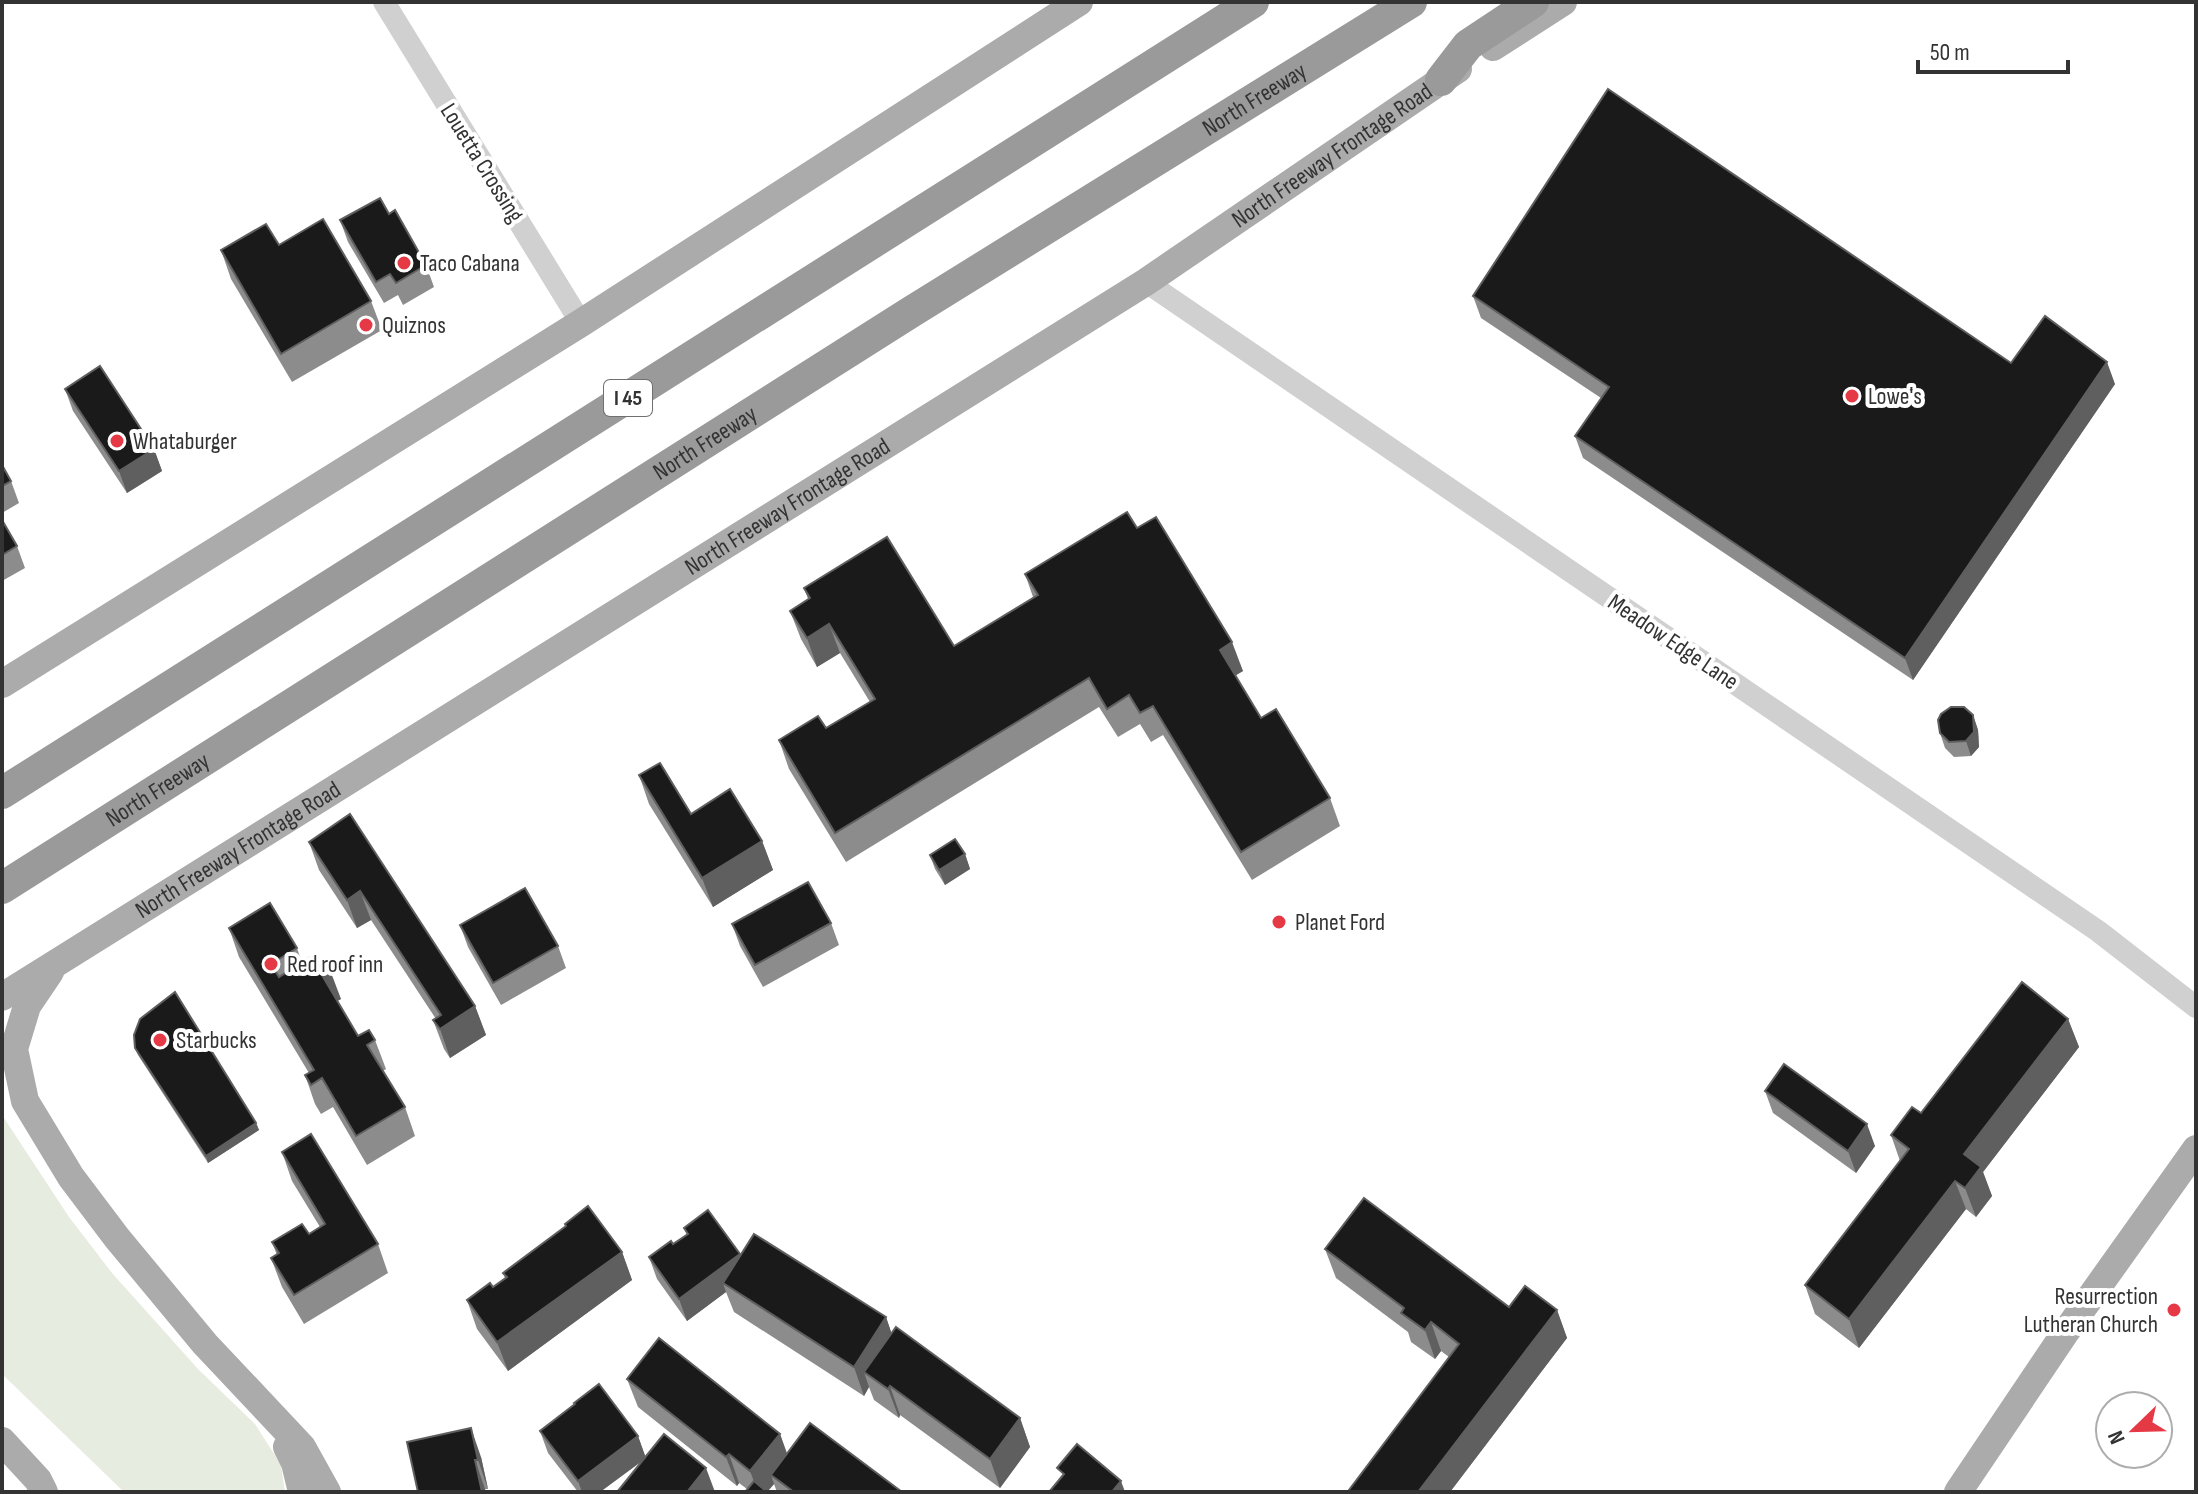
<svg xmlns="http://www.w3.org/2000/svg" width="2198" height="1494" font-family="'Sofia Sans Condensed',sans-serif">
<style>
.green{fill:#e6ecdf}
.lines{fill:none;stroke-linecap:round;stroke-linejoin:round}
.minor{stroke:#d0d0d0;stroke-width:22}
.major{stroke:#ababab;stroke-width:28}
.highway{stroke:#9a9a9a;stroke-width:32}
.wall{fill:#8c8c8c}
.shaded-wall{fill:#5f5f5f}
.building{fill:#1a1a1a;stroke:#5f5f5f;stroke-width:2}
.poi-dot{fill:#e63946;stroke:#fff;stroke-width:3}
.labels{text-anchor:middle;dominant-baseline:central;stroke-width:8;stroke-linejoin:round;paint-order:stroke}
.shield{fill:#fff;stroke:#707070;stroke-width:2}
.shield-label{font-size:22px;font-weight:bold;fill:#333}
.street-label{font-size:24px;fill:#333;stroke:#fff}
.poi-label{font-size:24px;fill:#333;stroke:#fff;text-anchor:start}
</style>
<rect width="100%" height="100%" fill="#fff"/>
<!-- green -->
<polygon class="green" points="2,1115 69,1217 112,1273 199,1370 255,1424 281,1465 285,1492 124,1492 2,1374"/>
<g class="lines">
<!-- minor -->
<g class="minor">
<polyline points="384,2 581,323"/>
<polyline points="1146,282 2098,931 2196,1007"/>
</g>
<!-- major -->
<g class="major">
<polyline points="1493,47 1563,2"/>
<polyline points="2,684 581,323 1079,2"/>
<polyline points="50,972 27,1006 14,1049 25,1101 71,1177 117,1238 205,1344 302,1447 327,1492"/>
<path id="s1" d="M2 997 1146 282 1458 69"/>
<polyline points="2,1441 38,1480 44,1492"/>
<polyline points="287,1447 295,1463 302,1492"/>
<polyline points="1958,1492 2065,1333 2196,1149"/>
</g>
<!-- highway -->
<g class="highway">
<polyline points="1441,80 1468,45 1533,2"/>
<polyline points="2,793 1253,2"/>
<path id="s2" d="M2 888 911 312 1411 2"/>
</g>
</g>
<!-- wall -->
<g class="wall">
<polygon points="389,214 426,265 434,287 403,305 398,295 384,303 348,242 340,220"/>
<polygon points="279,245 371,301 382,330 292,382 231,279 221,250"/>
<polygon points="1473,296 2011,363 2115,384 1913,680 1583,458 1575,436 1601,398 1481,318"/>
<polygon points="65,389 154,449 162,471 127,493 73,411"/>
<polygon points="2,465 11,481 19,503 2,513"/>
<polygon points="2,520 17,546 25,568 2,581"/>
<polygon points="1137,528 1243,671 1235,675 1261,718 1330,798 1340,826 1252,880 1163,735 1151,742 1140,724 1118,737 1099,707 846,862 789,769 779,740 826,728 870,702 840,653 817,667 801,639 790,611 808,599 804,588 954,646 1033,597 1025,574"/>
<polygon points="1973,715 1978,730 1979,747 1971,756 1954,757 1945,748 1940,733"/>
<polygon points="639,775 691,814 762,841 773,870 713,907 649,804"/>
<polygon points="350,814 475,1006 486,1035 450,1058 444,1049 433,1020 436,1019 371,920 357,928 319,870 309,842"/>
<polygon points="965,854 970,869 945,885 935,869 930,855"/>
<polygon points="831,923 839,945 763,987 740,946 732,924"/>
<polygon points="460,925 558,946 566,968 501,1005 468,947"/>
<polygon points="229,928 297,948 302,963 314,966 341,999 337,1001 358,1036 375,1040 386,1069 383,1071 405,1107 415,1136 367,1165 333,1107 321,1114 315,1104 305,1075 309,1073 239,957"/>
<polygon points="2068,1019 2079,1047 1983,1172 1992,1196 1976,1217 1966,1209 1859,1348 1815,1314 1805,1285 1900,1161 1891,1135 1921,1113"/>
<polygon points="135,1048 256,1123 259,1130 208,1163 138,1055"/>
<polygon points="1765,1091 1875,1146 1856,1173 1773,1113"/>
<polygon points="282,1152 378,1244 388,1273 304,1324 282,1287 271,1258 277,1255 272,1242 309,1234 320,1227 292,1181"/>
<polygon points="565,1224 622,1252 632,1280 508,1371 477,1329 467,1300 493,1287 505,1278 503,1273 566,1227"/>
<polygon points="684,1228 741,1256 886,1317 891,1333 1020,1418 1030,1447 1000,1488 900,1415 899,1418 874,1400 869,1387 864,1396 734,1312 726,1292 687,1321 657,1279 649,1257 673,1244 687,1235"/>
<polygon points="1325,1249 1509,1307 1557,1310 1567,1338 1450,1492 1350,1492 1349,1490 1449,1357 1441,1351 1435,1359 1411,1342 1408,1332 1336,1278"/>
<polygon points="627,1379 780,1434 787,1453 902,1492 777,1492 774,1484 767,1492 747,1489 739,1483 737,1486 638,1407"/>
<polygon points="574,1403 638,1436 645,1457 642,1461 600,1492 578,1492 548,1453 540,1431 575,1405"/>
<polygon points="481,1457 488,1489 485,1489 486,1492 418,1492"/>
</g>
<!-- shaded-wall -->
<g class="shaded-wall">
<polygon points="2107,362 2115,384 1913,680 1905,658"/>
<polygon points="154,449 162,471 127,493 119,471"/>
<polygon points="829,624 840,653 817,667 807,638"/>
<polygon points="1232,642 1243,671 1230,679 1220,650"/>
<polygon points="1973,715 1978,730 1979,747 1971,756 1966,741"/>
<polygon points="762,841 773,870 713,907 702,878"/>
<polygon points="965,854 970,869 945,885 939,870"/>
<polygon points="360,891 371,920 357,928 347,900"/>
<polygon points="330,970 341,999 332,1004 322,975"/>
<polygon points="475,1006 486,1035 450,1058 440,1029"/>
<polygon points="2068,1019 2079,1047 1983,1172 1992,1196 1976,1217 1965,1188 1964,1154"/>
<polygon points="256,1123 259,1130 208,1163 206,1156"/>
<polygon points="1867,1124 1875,1146 1856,1173 1848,1151"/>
<polygon points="1955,1181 1966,1209 1859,1348 1849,1319"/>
<polygon points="622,1252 632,1280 508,1371 497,1342"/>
<polygon points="740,1254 748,1276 723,1283 726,1292 687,1321 679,1299"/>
<polygon points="1557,1310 1567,1338 1450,1492 1418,1492"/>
<polygon points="886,1317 896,1346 864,1372 869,1387 864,1396 854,1367"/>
<polygon points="1431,1322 1441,1351 1435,1359 1425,1330"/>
<polygon points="890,1386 900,1415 899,1418 888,1389"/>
<polygon points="1020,1418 1030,1447 1000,1488 990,1459"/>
<polygon points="471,1428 481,1457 488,1489 478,1460"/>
<polygon points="780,1434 790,1463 771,1475 774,1484 767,1492 758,1492 750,1471"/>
<polygon points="638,1436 646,1458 600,1492 582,1492 578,1481"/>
<polygon points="729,1454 739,1483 737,1486 726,1457"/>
<polygon points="475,1460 486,1492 482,1492"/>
<polygon points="706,1468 715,1492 687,1492"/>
<polygon points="1121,1481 1125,1492 1112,1492"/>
</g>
<!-- building -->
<g class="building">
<polygon points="1608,89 2011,363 2045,316 2107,362 1905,658 1575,436 1609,387 1473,296"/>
<polygon points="380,198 389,214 395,210 426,265 396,283 390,274 376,282 340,220"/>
<polygon points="323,219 371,301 281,354 221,250 266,224 279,245"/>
<polygon points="100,366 154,449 119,471 65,389"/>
<polygon points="2,465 11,481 2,486"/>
<polygon points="1127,512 1137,528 1156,517 1232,642 1220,650 1261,718 1276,709 1330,798 1241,852 1153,706 1140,713 1129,695 1107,709 1089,678 835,833 779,740 818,716 826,728 875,699 829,624 807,638 790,611 810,598 804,588 887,537 954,646 1038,595 1025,574"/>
<polygon points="2,520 17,546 2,555"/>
<polygon points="1951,707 1964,707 1973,715 1974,732 1966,741 1949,742 1940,733 1938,720 1941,714"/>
<polygon points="660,763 691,814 730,789 762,841 702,878 639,775"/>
<polygon points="350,814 475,1006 440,1029 433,1020 441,1015 360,891 347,900 309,842"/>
<polygon points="955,839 965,854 939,870 930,855"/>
<polygon points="808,882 831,923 755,965 732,924"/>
<polygon points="525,888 558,946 493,983 460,925"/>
<polygon points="270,903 297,948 271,964 279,977 309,958 314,966 324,959 330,970 322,975 358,1036 369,1030 375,1040 367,1045 405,1107 356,1136 322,1078 311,1085 305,1075 314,1070 229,928"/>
<polygon points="2022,982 2068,1019 1964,1154 1981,1167 1965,1188 1955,1181 1849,1319 1805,1285 1909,1149 1891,1135 1912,1107 1921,1113"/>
<polygon points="175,992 256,1123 206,1156 135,1048 134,1035 140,1019"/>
<polygon points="1784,1064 1867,1124 1848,1151 1765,1091"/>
<polygon points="311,1134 378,1244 294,1295 271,1258 279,1253 272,1242 302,1224 309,1234 325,1224 282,1152"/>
<polygon points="1364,1198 1509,1307 1525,1286 1557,1310 1418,1492 1352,1492 1349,1490 1459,1344 1431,1322 1425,1330 1401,1313 1404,1308 1325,1249"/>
<polygon points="588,1206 622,1252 497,1342 467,1300 490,1283 493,1287 507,1277 503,1273 566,1226 565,1224"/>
<polygon points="708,1210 740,1254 679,1299 649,1257 671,1241 673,1244 688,1234 684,1228"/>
<polygon points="754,1234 886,1317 854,1367 723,1283"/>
<polygon points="896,1327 1020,1418 990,1459 890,1386 888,1389 864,1372"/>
<polygon points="659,1338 780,1434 750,1471 729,1454 726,1457 627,1379"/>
<polygon points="599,1384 638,1436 578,1481 540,1431 575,1404 574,1403"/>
<polygon points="810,1423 902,1492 802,1492 800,1491 799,1492 794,1492 771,1475"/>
<polygon points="471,1428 478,1460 475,1460 482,1492 418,1492 407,1442"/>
<polygon points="664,1434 706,1468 687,1492 617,1492"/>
<polygon points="1077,1444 1121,1481 1112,1492 1049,1492 1064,1474 1057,1468"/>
<polygon points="754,1481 767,1492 745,1492"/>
</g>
<!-- markers -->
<g class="poi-dot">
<circle cx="404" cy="263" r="8"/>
<circle cx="366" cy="325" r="8"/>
<circle cx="1852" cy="396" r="8"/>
<circle cx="117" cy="441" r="8"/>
<circle cx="1279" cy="922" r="8"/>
<circle cx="271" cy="964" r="8"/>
<circle cx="160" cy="1040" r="8"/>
<circle cx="2174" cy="1310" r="8"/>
</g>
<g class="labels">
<!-- shield labels -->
<rect class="shield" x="604" y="380" width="48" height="36" rx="6"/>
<g class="shield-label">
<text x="628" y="398">I 45</text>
</g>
<!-- street labels -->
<g class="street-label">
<text stroke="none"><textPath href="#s2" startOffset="1480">North Freeway</textPath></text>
<text stroke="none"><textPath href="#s1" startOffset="1574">North Freeway Frontage Road</textPath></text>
<text transform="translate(482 163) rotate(58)">Louetta Crossing</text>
<text stroke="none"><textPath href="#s2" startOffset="832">North Freeway</textPath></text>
<text stroke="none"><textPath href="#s1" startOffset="926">North Freeway Frontage Road</textPath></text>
<text transform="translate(1673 642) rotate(34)">Meadow Edge Lane</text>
<text stroke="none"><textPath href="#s2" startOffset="184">North Freeway</textPath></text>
<text stroke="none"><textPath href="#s1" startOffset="278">North Freeway Frontage Road</textPath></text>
</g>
<!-- poi labels -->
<g class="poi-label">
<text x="420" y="263">Taco Cabana</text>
<text x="382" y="325">Quiznos</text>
<text x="1868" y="396">Lowe's</text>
<text x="133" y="441">Whataburger</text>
<text x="1295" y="922">Planet Ford</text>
<text x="287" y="964">Red roof inn</text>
<text x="176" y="1040">Starbucks</text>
<text x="2158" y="1296" text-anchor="end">Resurrection<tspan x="2158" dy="28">Lutheran Church</tspan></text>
</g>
</g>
<!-- border -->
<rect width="2198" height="1494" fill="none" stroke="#333333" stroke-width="8"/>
<!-- north arrow -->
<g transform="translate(2134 1430) rotate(247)"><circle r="38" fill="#ffffff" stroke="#adadad" stroke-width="2"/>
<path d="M0-6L14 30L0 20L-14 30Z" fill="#e63946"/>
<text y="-12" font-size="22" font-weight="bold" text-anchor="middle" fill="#333333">N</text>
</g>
<!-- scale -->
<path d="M1918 60v12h150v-12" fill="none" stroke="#333333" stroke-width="4"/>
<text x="1930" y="60" font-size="24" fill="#333333" stroke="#ffffff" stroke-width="6" paint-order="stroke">50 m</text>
</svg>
